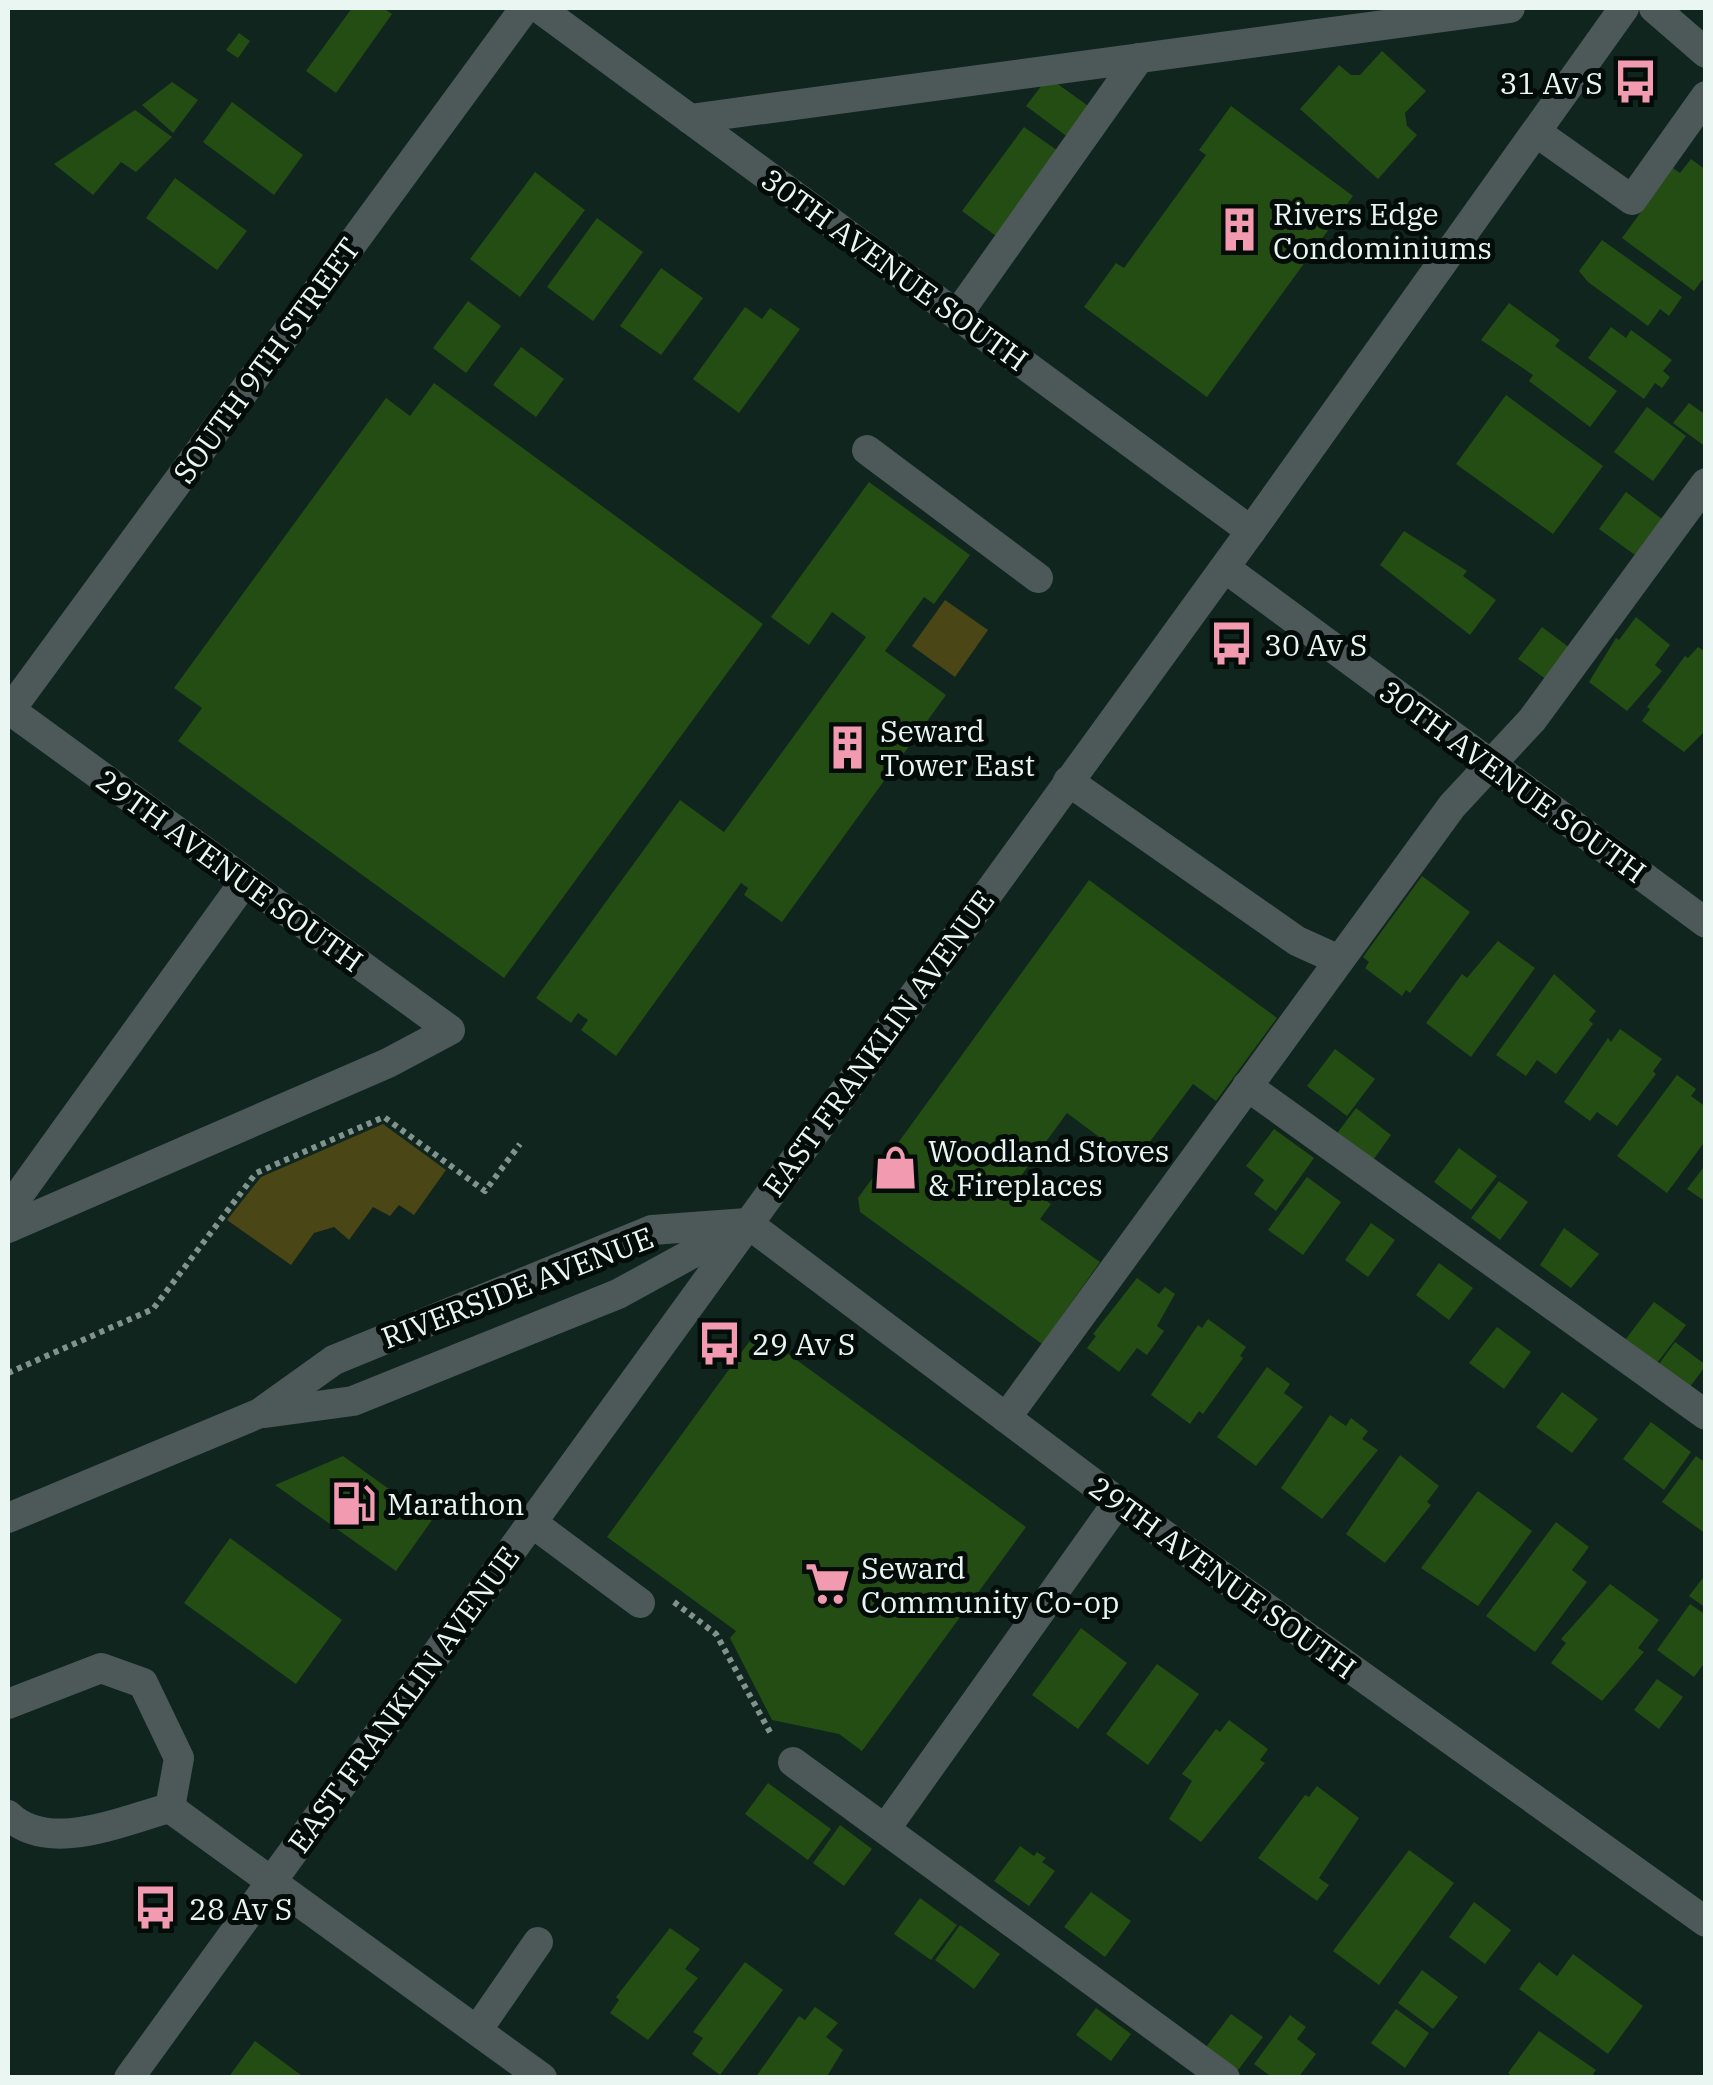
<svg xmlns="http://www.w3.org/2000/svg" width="1713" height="2085" font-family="'IBM Plex Serif',serif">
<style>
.green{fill:#4a4615}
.building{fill:#244d13}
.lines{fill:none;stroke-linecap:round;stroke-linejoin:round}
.path{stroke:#82938d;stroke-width:6;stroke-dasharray:5 5;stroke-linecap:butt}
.minor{stroke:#4d5859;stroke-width:30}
.labels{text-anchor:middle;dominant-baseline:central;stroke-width:10;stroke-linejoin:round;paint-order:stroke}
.poi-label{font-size:30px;fill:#e9f6f1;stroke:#040c09;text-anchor:start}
.street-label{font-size:30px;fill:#e9f6f1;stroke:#040c09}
</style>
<rect width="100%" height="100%" fill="#0f251e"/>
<!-- green -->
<g class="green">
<polygon points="945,600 988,630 955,677 912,646"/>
<polygon points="383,1124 446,1170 414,1215 399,1205 390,1216 373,1207 349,1240 334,1227 314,1233 291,1265 227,1220 261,1177"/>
</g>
<!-- building -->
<g class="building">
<polygon points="352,8 383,8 392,14 336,93 306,71"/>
<polygon points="239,33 250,41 238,58 226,50"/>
<polygon points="1382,51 1426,91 1405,113 1407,126 1417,135 1378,179 1300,109 1339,65 1351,75 1360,75"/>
<polygon points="1048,77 1091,108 1069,138 1026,106"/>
<polygon points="172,82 198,100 173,133 142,105"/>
<polygon points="232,102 303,155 274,195 203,142"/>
<polygon points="1231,106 1353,196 1207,397 1084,307 1116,263 1124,268 1206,155 1199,150"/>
<polygon points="135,110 172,137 136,172 121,162 93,195 54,164"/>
<polygon points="1024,127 1058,151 996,236 962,211"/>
<polygon points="1691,159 1706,170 1706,283 1702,280 1694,291 1622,238 1673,168 1680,173"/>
<polygon points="535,172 585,210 520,297 470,259"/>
<polygon points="175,178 247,231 217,270 146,218"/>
<polygon points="597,218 643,252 593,321 547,287"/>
<polygon points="1602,240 1682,297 1669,316 1660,309 1648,326 1588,282 1579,271"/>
<polygon points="661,268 703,298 661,355 620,326"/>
<polygon points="468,301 501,326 466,373 433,348"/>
<polygon points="1509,303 1560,340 1555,346 1617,391 1590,427 1529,381 1533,375 1481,340"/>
<polygon points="745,307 762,319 770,308 800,329 739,413 693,379"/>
<polygon points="1611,327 1626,338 1631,330 1672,360 1663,371 1670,377 1662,388 1655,383 1644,399 1588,358"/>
<polygon points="521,347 564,379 536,417 493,385"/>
<polygon points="434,383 763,624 504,978 178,741 202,708 174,688 386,398 410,416"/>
<polygon points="1506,395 1603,466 1553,534 1456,464"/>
<polygon points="1689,403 1706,415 1706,447 1673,423"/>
<polygon points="1647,407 1686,436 1653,481 1614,452"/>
<polygon points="869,482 970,555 934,604 924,597 885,651 946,695 782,922 744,895 748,888 741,883 616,1056 581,1030 588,1020 578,1013 571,1023 536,998 680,800 724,832 866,637 832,612 809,645 771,617"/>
<polygon points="1626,492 1662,519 1635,555 1599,529"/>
<polygon points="1404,531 1467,571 1463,576 1496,600 1470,635 1380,565"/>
<polygon points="1636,617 1670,645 1655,665 1662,671 1627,711 1589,682 1616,638 1619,640"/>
<polygon points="1542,627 1570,648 1547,680 1518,659"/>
<polygon points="1698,647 1706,652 1706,730 1684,752 1642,721 1650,709 1647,707 1685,656 1688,658"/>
<polygon points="1422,876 1470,912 1410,993 1406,990 1402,996 1365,968 1369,962 1363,957"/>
<polygon points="1089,880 1277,1018 1216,1101 1193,1084 1134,1163 1067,1113 1018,1180 1051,1204 1040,1219 1100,1262 1042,1344 860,1212 858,1198"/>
<polygon points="1498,941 1535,968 1471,1057 1426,1023 1462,974 1467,978"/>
<polygon points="1554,974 1596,1011 1589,1020 1593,1024 1556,1074 1537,1060 1526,1076 1496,1055"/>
<polygon points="1620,1029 1662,1059 1653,1071 1656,1074 1617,1126 1597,1112 1590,1121 1564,1102 1608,1038 1611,1042"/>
<polygon points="1335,1049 1375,1079 1347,1116 1307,1086"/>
<polygon points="1677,1075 1696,1089 1691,1096 1706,1107 1706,1140 1667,1193 1617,1156"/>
<polygon points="1356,1108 1391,1135 1371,1163 1335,1136"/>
<polygon points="1274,1129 1314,1158 1276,1211 1254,1194 1264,1180 1246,1166"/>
<polygon points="1459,1148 1497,1176 1471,1210 1434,1182"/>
<polygon points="1706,1164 1706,1202 1687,1189"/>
<polygon points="1307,1177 1341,1202 1303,1255 1268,1230"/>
<polygon points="1499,1181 1528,1202 1500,1240 1471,1218"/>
<polygon points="1371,1223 1395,1240 1368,1277 1345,1260"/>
<polygon points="1564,1228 1599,1254 1571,1288 1540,1265"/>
<polygon points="1439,1263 1473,1288 1449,1320 1416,1295"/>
<polygon points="1137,1278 1159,1294 1165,1287 1175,1294 1157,1326 1164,1331 1147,1355 1137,1348 1119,1372 1087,1348 1096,1336 1093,1334"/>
<polygon points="1654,1302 1686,1325 1654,1367 1622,1344"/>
<polygon points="1208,1319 1246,1347 1240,1356 1243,1358 1203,1414 1199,1411 1190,1424 1151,1395 1198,1325 1202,1328"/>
<polygon points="1497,1327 1531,1352 1504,1389 1469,1363"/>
<polygon points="757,1331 1026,1527 862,1751 839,1734 772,1720 730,1638 736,1631 607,1537"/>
<polygon points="1675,1342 1706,1365 1687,1391 1656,1368"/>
<polygon points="1267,1367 1290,1384 1284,1393 1303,1407 1256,1466 1217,1437"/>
<polygon points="1562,1392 1598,1419 1572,1453 1536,1427"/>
<polygon points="1330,1415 1346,1426 1351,1418 1368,1431 1362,1439 1378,1450 1322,1519 1281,1488"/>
<polygon points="1651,1422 1691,1452 1664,1490 1623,1459"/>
<polygon points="1400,1455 1439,1486 1427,1502 1431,1505 1385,1563 1346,1534"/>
<polygon points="343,1456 432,1520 396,1571 275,1485"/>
<polygon points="1696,1456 1706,1463 1706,1534 1662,1502"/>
<polygon points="1478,1491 1532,1531 1478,1606 1421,1568"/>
<polygon points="1556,1522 1589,1547 1572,1570 1587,1582 1535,1652 1486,1616"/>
<polygon points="230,1538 342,1620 296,1684 184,1603"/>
<polygon points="1706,1574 1706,1608 1689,1596"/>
<polygon points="1610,1584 1659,1620 1638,1648 1644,1652 1602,1701 1551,1663 1566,1643 1561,1639"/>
<polygon points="1690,1604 1706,1615 1706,1661 1694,1677 1657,1650"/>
<polygon points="1081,1628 1127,1663 1078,1729 1032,1695"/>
<polygon points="1157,1664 1199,1694 1148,1765 1106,1734"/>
<polygon points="1657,1679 1683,1697 1659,1729 1634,1710"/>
<polygon points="1229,1720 1268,1749 1260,1760 1265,1763 1201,1842 1169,1819 1192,1781 1182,1774 1216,1729 1220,1732"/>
<polygon points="768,1783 831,1829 808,1860 745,1814"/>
<polygon points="1317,1786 1359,1818 1319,1878 1329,1885 1317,1901 1258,1858 1305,1795 1309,1797"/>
<polygon points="840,1825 872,1849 844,1886 813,1863"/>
<polygon points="1020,1846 1034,1856 1037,1852 1046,1858 1042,1862 1055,1871 1029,1906 994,1881"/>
<polygon points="1409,1850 1454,1883 1379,1985 1333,1951"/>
<polygon points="1091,1892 1131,1921 1105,1957 1064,1927"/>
<polygon points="920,1898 957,1925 931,1960 894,1934"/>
<polygon points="1474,1902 1511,1930 1485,1964 1449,1937"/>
<polygon points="960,1925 1000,1954 974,1989 935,1960"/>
<polygon points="670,1928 700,1949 685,1969 698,1978 648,2040 610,2013 619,2000 616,1997"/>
<polygon points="1573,1954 1643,2006 1608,2054 1519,1989 1539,1962 1557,1976"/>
<polygon points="745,1962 783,1990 720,2075 692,2054 703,2038 693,2032"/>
<polygon points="1422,1970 1458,1997 1433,2029 1398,2003"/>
<polygon points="815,2007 838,2023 826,2037 843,2050 826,2078 755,2078 799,2016 805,2020"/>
<polygon points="1096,2008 1131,2034 1111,2061 1076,2035"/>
<polygon points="1396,2009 1429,2033 1405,2068 1371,2043"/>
<polygon points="1231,2014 1263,2037 1235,2074 1203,2051"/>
<polygon points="1290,2015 1306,2027 1297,2039 1316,2054 1298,2078 1273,2078 1254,2064"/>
<polygon points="1539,2031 1596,2070 1593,2074 1598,2078 1514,2078 1508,2073"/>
<polygon points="255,2041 305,2078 228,2078"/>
</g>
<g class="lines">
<!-- path -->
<g class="path">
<polyline points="8,1373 153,1309 256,1173 384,1117 485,1191 520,1144"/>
<polyline points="674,1602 716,1634 771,1734"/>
</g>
<!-- minor -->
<g class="minor">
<polyline points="539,8 1251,531"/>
<polyline points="1654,8 1706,53"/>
<polyline points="690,119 1510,8"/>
<polyline points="1536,132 1632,200 1706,96"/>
<polyline points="957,315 1139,58"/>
<polyline points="867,450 1038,578"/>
<polyline points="1225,568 1706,923"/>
<polyline points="8,713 525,8"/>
<polyline points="1068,781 1297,941 1339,960"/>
<polyline points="1247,1086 1706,1415"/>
<polyline points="8,1210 245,881"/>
<polyline points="747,1223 1118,1502 1706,1922"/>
<polyline points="8,1228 388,1063 450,1030 10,710"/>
<polyline points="265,1413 353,1401 618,1294 735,1230"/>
<polyline points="1006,1418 1452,806 1532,720 1706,483"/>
<polyline points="8,1518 260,1413 334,1360 652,1230 747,1223"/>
<polyline points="531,1522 640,1603"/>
<polyline points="8,1704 101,1668 143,1683 179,1758 170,1808"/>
<polyline points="793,1762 1225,2078"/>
<path d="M8 1815C49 1855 123 1820 170 1808L542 2078"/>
<polyline points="886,1828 1118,1502"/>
<polyline points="478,2029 538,1942"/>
<polyline points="129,2078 1251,531 1624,8"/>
</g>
</g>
<!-- icons -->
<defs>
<symbol id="bus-bare" viewBox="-9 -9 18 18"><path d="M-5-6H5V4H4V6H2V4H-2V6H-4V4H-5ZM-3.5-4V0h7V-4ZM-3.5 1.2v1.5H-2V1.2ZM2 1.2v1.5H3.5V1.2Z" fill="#f19ab0" stroke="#040c09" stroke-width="2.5" paint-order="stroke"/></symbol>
<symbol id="building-bare" viewBox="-9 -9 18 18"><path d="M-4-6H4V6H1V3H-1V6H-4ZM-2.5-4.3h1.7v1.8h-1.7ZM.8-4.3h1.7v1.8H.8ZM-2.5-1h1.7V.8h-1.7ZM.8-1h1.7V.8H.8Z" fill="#f19ab0" stroke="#040c09" stroke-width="2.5" paint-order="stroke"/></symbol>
<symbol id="shop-bare" viewBox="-9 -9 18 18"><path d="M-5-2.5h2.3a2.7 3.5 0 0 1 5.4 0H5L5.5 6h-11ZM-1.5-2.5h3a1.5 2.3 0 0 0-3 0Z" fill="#f19ab0" stroke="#040c09" stroke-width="2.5" paint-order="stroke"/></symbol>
<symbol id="fuel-bare" viewBox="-9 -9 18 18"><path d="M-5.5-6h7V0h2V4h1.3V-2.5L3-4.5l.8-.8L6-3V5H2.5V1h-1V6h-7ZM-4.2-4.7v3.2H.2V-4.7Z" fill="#f19ab0" stroke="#040c09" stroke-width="2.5" paint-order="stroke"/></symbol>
<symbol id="supermarket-bare" viewBox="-9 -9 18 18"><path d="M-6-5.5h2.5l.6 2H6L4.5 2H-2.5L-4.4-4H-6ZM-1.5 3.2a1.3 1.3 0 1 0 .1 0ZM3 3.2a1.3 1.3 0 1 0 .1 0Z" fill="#f19ab0" stroke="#040c09" stroke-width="2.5" paint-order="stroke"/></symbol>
</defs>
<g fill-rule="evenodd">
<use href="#bus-bare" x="1604" y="50" width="63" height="63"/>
<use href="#building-bare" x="1208" y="198" width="63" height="63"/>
<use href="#bus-bare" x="1200" y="612" width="63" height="63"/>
<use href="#building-bare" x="816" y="716" width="63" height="63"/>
<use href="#shop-bare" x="864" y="1136" width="63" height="63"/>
<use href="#bus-bare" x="688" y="1312" width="63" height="63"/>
<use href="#fuel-bare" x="322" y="1472" width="63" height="63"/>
<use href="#supermarket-bare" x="796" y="1552" width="63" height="63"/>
<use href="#bus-bare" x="124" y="1876" width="63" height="63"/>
</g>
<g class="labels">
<!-- poi labels -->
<g class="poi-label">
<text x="1603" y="82" text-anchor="end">31 Av S</text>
<text x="1273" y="213">Rivers Edge<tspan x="1273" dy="34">Condominiums</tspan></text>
<text x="1264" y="644">30 Av S</text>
<text x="880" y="730">Seward<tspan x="880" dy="34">Tower East</tspan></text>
<text x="928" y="1150">Woodland Stoves<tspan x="928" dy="34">&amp; Fireplaces</tspan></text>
<text x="752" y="1343">29 Av S</text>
<text x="387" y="1503">Marathon</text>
<text x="861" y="1567">Seward<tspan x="861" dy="34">Community Co-op</tspan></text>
<text x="189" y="1908">28 Av S</text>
</g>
<!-- street labels -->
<g class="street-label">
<text transform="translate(895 269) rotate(36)">30TH AVENUE SOUTH</text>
<text transform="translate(266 360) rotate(-54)">SOUTH 9TH STREET</text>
<text transform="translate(1513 781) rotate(36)">30TH AVENUE SOUTH</text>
<text transform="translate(230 870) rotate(36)">29TH AVENUE SOUTH</text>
<text transform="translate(878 1043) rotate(-54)">EAST FRANKLIN AVENUE</text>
<text transform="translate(517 1287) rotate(-21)">RIVERSIDE AVENUE</text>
<text transform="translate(1223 1577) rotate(36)">29TH AVENUE SOUTH</text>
<text transform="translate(403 1699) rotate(-54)">EAST FRANKLIN AVENUE</text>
</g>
</g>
<!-- border -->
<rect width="1713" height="2085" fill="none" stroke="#e9f6f1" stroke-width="20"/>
</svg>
